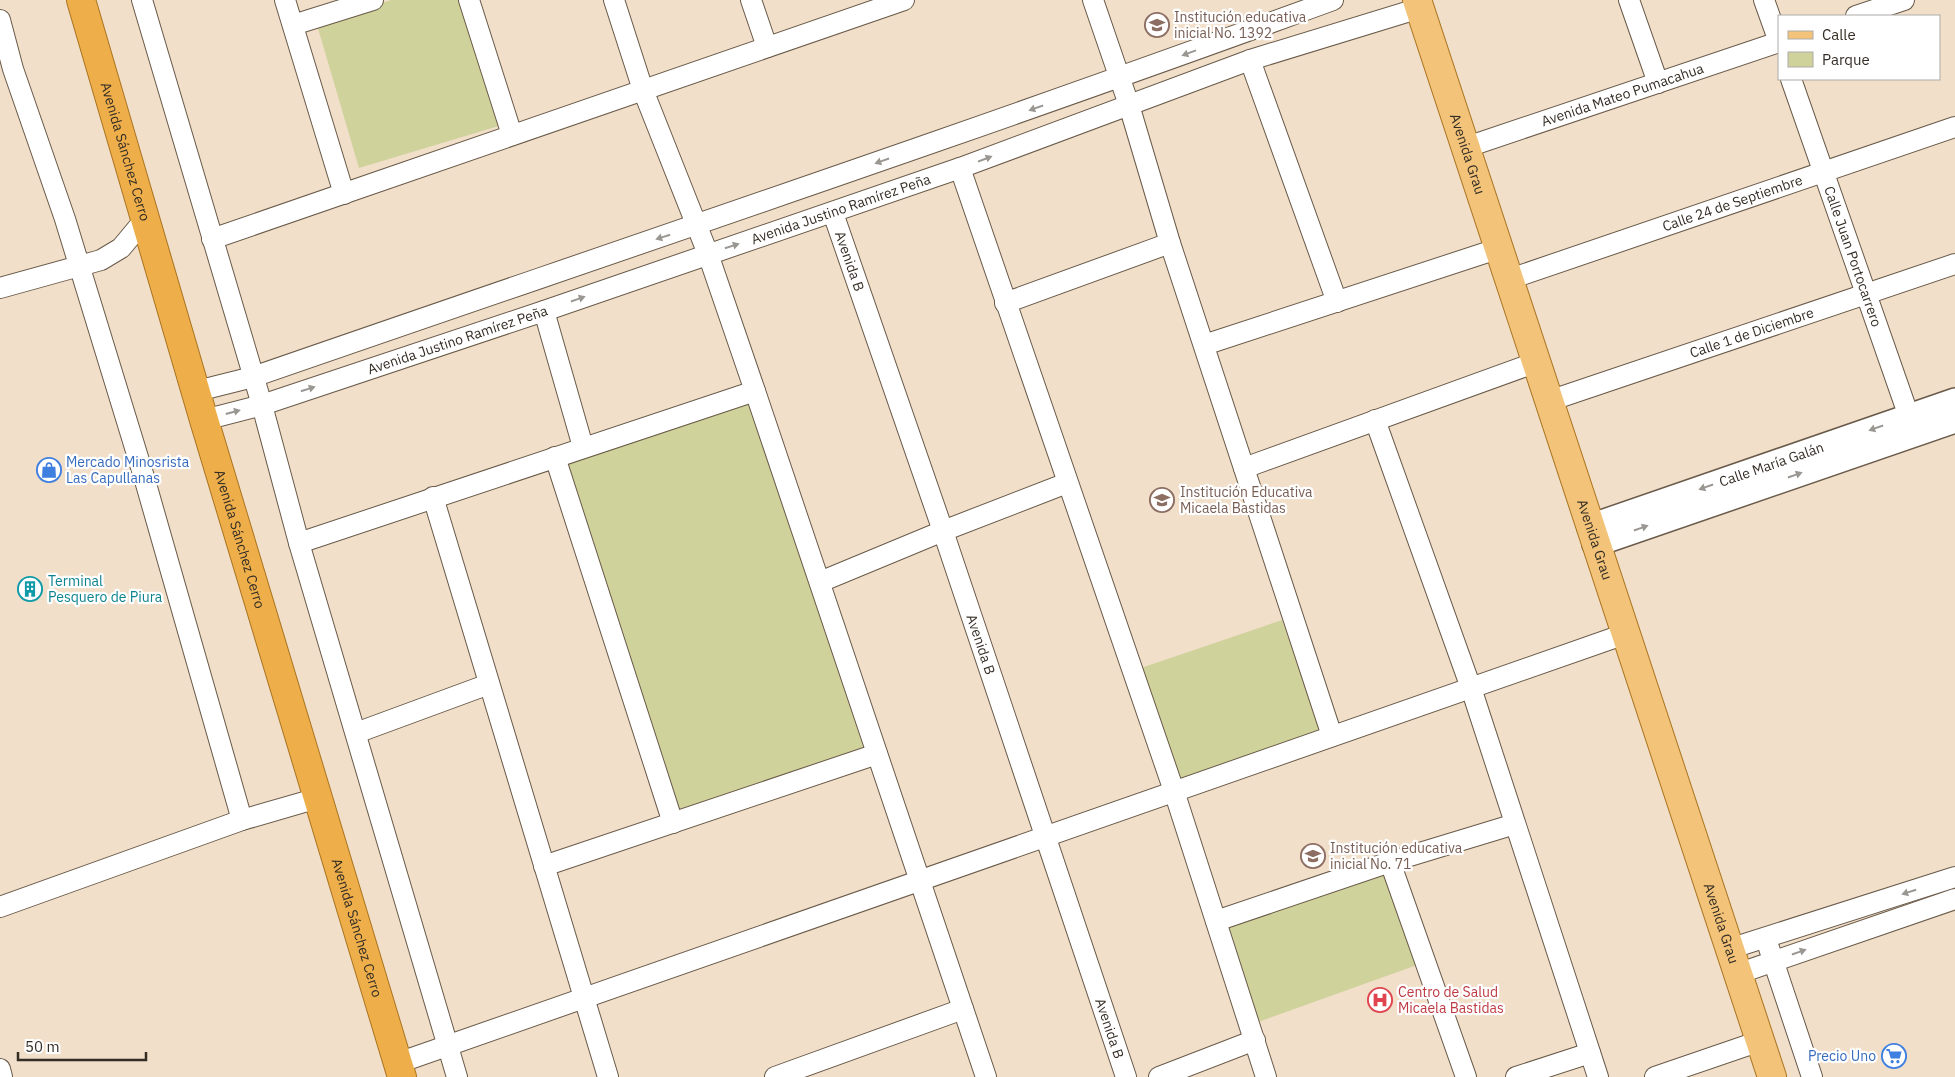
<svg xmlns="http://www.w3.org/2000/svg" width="1955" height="1077" font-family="'IBM Plex Sans',sans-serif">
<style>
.green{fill:#cfd29b}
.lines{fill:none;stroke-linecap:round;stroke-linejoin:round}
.minor-casing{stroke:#695a49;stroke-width:22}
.tertiary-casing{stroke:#695a49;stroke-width:28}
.primary-casing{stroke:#aa7420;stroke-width:30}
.trunk-casing{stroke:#aa7420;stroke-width:30}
.minor{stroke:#fff;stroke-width:20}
.tertiary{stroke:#fff;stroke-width:25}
.primary{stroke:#f2c378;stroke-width:28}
.trunk{stroke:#eeaf4b;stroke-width:28}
.oneway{fill:#9a9692}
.labels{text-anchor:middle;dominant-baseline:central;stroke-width:4.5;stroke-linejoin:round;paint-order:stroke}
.education-label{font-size:14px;fill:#785e54;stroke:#fff;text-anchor:start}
.street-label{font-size:14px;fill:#342d25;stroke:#fff}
.shop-label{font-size:14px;fill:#366cbe;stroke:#fff;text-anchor:start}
.culture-label{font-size:14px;fill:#0d838f;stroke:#fff;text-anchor:start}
.health-label{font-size:14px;fill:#be3a42;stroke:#fff;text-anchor:start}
</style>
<rect width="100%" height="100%" fill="#f1dfca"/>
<!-- green -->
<g class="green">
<polygon points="391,0 463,0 502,125 359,168 317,25"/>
<polygon points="749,401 864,749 680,810 565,461"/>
<polygon points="1282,620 1321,733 1180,781 1141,668"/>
<polygon points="1385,872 1417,965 1258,1022 1227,928"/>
</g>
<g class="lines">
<defs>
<g id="minor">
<polyline points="142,0 262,405 299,543 457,1077"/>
<polyline points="285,0 344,194"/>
<polyline points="469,0 512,135"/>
<polyline points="614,0 643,90 708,254 755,391 986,1077"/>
<polyline points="751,0 767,47"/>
<polyline points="1093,0 1129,105 1170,243 1332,736"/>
<polyline points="1629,0 1658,83"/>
<polyline points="1764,0 1779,42"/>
<polyline points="1856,16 1904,0"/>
<polyline points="0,20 13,69 65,219 144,477 242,820"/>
<polyline points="293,25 373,0"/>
<polyline points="1250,60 1337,302"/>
<path id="s1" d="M1791 79 1914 431"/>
<path id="s2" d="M1467 147 1779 42"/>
<polyline points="960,168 1174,791 1266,1077"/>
<path id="s3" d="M833 213 943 531 1126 1077"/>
<polyline points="212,239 904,0"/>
<path id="s4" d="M1510 279 1955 127"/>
<polyline points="0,288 101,260 121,248 146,218"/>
<polyline points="1005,303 1170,243"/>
<polyline points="544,311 583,447"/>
<polyline points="1204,345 1500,248"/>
<path d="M197 391 253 377C614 252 975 131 1333 0"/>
<path id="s5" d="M1549 401 1955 264"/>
<path id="s6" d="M204 420 262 405 544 311 960 168 1250 60 1420 8"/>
<polyline points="1375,420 1471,688 1598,1077"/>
<polyline points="555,457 673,823"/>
<polyline points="1244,468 1537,362"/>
<polyline points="433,497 608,1077"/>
<polyline points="299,543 755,391"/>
<polyline points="820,582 943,531 1067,483"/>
<polyline points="356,733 489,684"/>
<polyline points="1390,862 1466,1077"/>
<polyline points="544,866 877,754"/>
<polyline points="0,907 242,820 318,798"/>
<polyline points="1216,921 1390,862 1515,824"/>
<polyline points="1769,948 1812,1077"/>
<polyline points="1729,949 1955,877"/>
<polyline points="1737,974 1955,899"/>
<polyline points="398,1063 1625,634"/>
<polyline points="0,1069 2,1077"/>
<polyline points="775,1077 963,1009"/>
<polyline points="1159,1077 1255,1040"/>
<polyline points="1516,1077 1590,1053"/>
<polyline points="1655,1077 1760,1041"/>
</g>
<g id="tertiary">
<path id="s7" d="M1590 527 1955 401"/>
<polyline points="1595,544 1955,420"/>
</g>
<g id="primary">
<path id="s8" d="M1417 0 1772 1077"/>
</g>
<g id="trunk">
<path id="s9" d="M81 0 204 420 402 1077"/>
</g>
</defs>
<!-- minor casing -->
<use href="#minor" class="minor-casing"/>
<!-- tertiary casing -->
<use href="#tertiary" class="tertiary-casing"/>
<!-- primary casing -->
<use href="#primary" class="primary-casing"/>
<!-- trunk casing -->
<use href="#trunk" class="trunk-casing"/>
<!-- minor -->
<use href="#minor" class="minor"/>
<!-- tertiary -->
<use href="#tertiary" class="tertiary"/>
<!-- primary -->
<use href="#primary" class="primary"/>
<!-- trunk -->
<use href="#trunk" class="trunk"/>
</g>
<!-- one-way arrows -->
<defs><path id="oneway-solid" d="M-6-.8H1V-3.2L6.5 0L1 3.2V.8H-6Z" transform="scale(1.25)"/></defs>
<g class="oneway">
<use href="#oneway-solid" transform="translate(1189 53) rotate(160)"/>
<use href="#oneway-solid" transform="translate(1036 108) rotate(161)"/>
<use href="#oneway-solid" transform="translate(985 159) rotate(-21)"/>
<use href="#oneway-solid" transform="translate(882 161) rotate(161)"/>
<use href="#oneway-solid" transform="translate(663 237) rotate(162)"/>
<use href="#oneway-solid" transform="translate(732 246) rotate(-18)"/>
<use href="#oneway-solid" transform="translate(578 299) rotate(-19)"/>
<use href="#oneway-solid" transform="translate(308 389) rotate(-18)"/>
<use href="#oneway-solid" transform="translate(233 412) rotate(-15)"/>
<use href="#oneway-solid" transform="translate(1876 428) rotate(161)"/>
<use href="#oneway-solid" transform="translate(1795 475) rotate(-19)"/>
<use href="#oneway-solid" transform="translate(1706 487) rotate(161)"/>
<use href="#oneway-solid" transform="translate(1641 528) rotate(-19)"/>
<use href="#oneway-solid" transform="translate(1909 892) rotate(162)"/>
<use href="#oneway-solid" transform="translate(1799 952) rotate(-19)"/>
</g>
<!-- icons -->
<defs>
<symbol id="school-ring" viewBox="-11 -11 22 22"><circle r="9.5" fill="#fff" stroke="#8d6e63" stroke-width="1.5"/><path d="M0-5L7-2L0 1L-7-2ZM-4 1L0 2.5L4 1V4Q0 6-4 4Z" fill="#8d6e63"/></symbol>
<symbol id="shop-ring" viewBox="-11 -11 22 22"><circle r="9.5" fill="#fff" stroke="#3f7fe0" stroke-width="1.5"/><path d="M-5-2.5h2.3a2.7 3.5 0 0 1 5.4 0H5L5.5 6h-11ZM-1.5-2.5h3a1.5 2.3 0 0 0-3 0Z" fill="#3f7fe0"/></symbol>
<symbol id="building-ring" viewBox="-11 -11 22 22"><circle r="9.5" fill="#fff" stroke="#0f9aa8" stroke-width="1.5"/><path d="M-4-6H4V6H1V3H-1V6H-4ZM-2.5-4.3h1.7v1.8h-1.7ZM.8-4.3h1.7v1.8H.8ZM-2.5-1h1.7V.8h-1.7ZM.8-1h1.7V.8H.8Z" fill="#0f9aa8"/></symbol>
<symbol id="hospital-ring" viewBox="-11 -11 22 22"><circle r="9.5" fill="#fff" stroke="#e0444e" stroke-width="1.5"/><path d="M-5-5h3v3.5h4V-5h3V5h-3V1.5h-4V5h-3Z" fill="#e0444e"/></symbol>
<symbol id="supermarket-ring" viewBox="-11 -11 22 22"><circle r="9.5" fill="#fff" stroke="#3f7fe0" stroke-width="1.5"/><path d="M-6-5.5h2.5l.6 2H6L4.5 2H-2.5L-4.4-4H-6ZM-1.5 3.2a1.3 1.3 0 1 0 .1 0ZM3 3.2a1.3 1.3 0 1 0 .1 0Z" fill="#3f7fe0"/></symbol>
</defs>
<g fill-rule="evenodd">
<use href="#school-ring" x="1143" y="11" width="28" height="28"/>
<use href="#shop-ring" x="35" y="456" width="28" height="28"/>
<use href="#school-ring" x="1148" y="486" width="28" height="28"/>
<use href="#building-ring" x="16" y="575" width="28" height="28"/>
<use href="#school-ring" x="1299" y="842" width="28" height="28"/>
<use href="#hospital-ring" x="1366" y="986" width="28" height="28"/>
<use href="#supermarket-ring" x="1880" y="1042" width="28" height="28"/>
</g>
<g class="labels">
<!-- education labels -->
<g class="education-label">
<text x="1174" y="17">Institución educativa<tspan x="1174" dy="16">inicial No. 1392</tspan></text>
<text x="1180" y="492">Institución Educativa<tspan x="1180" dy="16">Micaela Bastidas</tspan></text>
<text x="1330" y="848">Institución educativa<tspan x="1330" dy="16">inicial No. 71</tspan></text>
</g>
<!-- street labels -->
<g class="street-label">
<text stroke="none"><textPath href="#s2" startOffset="164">Avenida Mateo Pumacahua</textPath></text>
<text stroke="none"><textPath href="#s9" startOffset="158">Avenida Sánchez Cerro</textPath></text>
<text stroke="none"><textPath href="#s8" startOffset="162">Avenida Grau</textPath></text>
<text stroke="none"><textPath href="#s4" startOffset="235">Calle 24 de Septiembre</textPath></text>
<text stroke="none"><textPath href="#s6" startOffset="671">Avenida Justino Ramírez Peña</textPath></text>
<text stroke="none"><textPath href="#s1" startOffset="188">Calle Juan Portocarrero</textPath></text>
<text stroke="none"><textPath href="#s3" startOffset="51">Avenida B</textPath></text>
<text stroke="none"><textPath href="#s5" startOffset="214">Calle 1 de Diciembre</textPath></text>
<text stroke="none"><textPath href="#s6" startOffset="266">Avenida Justino Ramírez Peña</textPath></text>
<text stroke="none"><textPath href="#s7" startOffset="192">Calle María Galán</textPath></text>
<text stroke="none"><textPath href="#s9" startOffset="562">Avenida Sánchez Cerro</textPath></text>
<text stroke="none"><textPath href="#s8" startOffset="568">Avenida Grau</textPath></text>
<text stroke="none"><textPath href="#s3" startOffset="456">Avenida B</textPath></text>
<text stroke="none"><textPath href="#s8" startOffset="972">Avenida Grau</textPath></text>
<text stroke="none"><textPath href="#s9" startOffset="968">Avenida Sánchez Cerro</textPath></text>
<text stroke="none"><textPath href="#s3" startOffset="861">Avenida B</textPath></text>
</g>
<!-- shop labels -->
<g class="shop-label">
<text x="66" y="462">Mercado Minosrista<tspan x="66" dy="16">Las Capullanas</tspan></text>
<text x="1876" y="1056" text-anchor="end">Precio Uno</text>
</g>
<!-- culture labels -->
<g class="culture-label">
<text x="48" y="581">Terminal<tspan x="48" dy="16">Pesquero de Piura</tspan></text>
</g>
<!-- health labels -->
<g class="health-label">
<text x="1398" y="992">Centro de Salud<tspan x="1398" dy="16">Micaela Bastidas</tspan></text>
</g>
</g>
<!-- legend -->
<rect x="1778" y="15" width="162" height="65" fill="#ffffff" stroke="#aeaba8"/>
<rect x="1788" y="31" width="25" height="8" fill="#f2c378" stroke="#aeaba8"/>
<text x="1822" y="40" font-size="15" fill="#342d25">Calle</text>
<rect x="1788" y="52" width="25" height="15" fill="#cfd29b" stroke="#aeaba8"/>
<text x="1822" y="65" font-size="15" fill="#342d25">Parque</text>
<!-- scale -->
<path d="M18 1052v8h128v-8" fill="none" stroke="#342d25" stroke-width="2.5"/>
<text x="25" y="1052" font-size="15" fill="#342d25" stroke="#ffffff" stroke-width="4" paint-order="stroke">50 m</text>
</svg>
